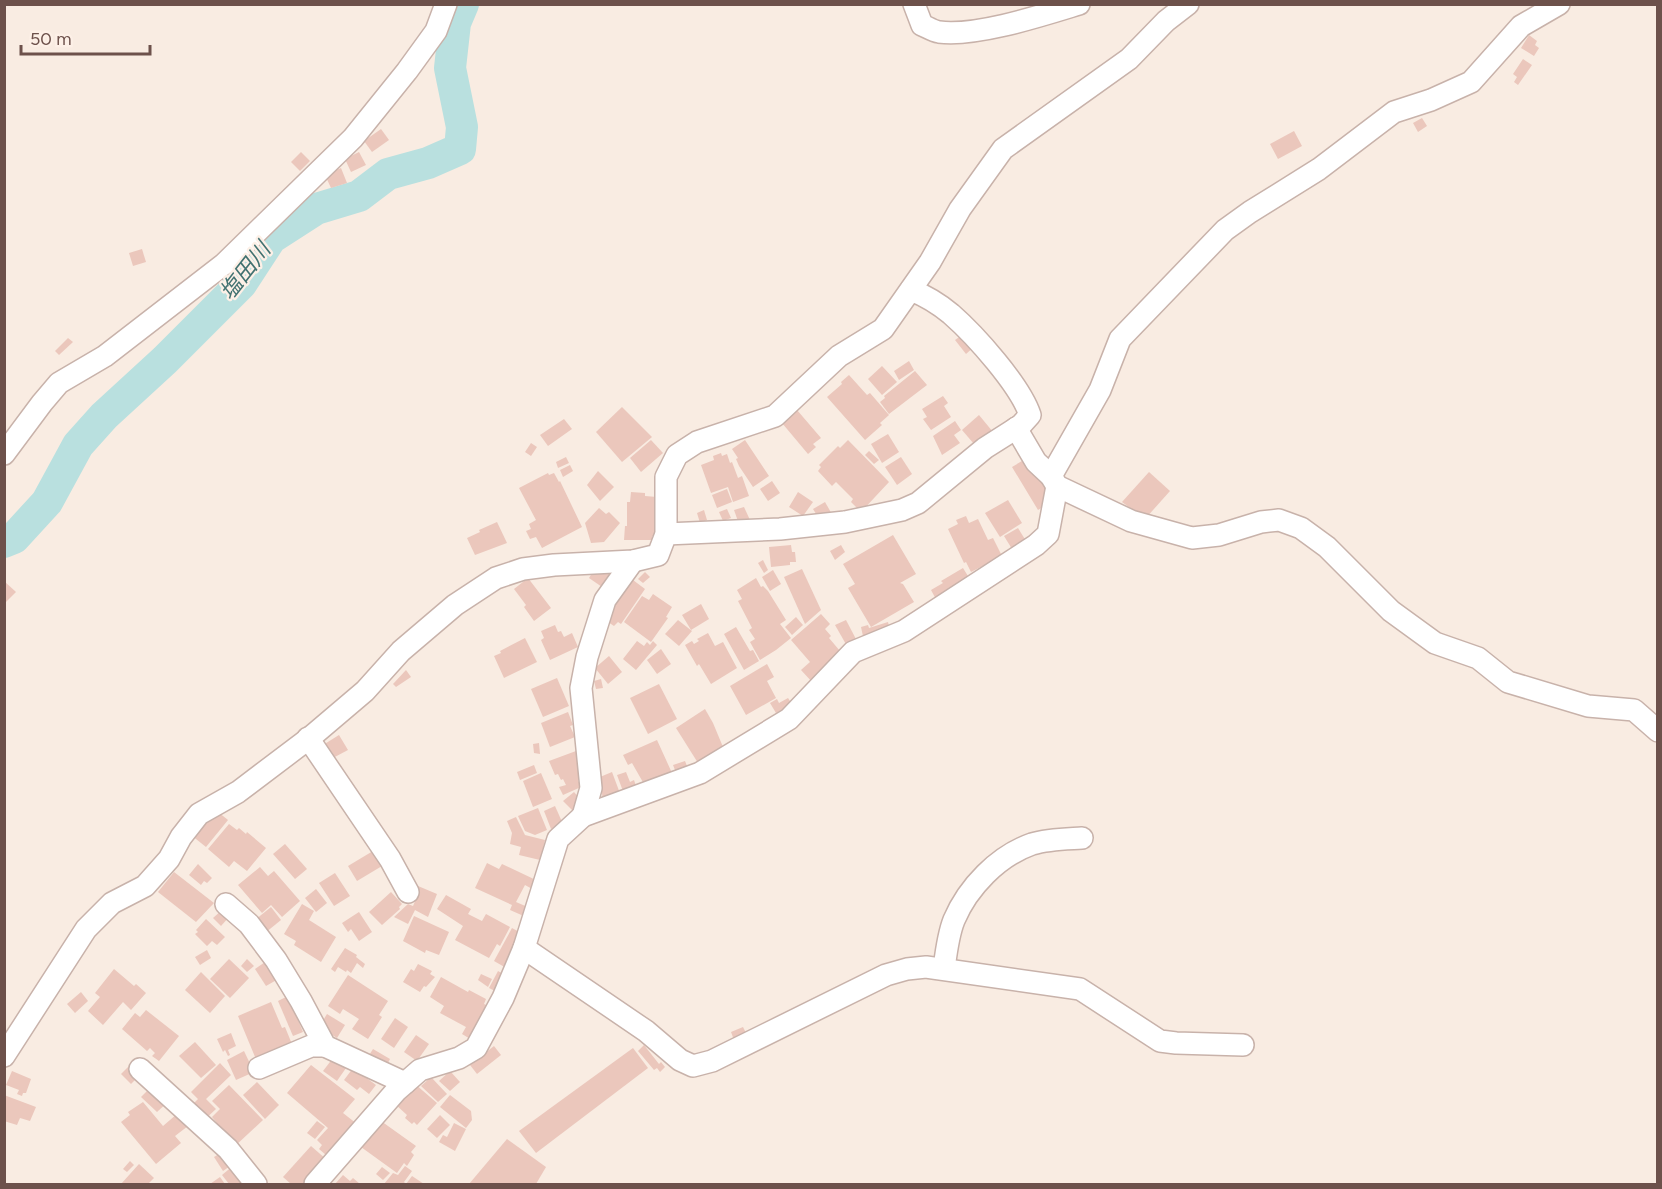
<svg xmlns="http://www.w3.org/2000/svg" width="1662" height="1189" font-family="Figtree,'Noto Sans JP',sans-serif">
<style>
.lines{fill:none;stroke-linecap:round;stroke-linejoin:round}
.river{stroke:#b9e0df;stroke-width:32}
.building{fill:#ebc7bc}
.minor-casing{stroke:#c8b2aa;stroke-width:24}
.minor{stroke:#fff;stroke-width:21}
.labels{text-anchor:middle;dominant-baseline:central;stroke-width:4.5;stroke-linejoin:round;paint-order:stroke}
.water-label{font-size:22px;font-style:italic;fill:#427271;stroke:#fdf0e7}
</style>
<rect width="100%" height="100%" fill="#f9ece2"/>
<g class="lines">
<!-- river -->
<polyline class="river" points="4,542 14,538 47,502 78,445 104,416 165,360 241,284 271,238 316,209 359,196 388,174 428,163 460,149 462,127 450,68 455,23 463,4"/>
</g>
<!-- building -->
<g class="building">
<polygon points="1529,35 1537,41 1535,45 1539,48 1534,56 1521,48"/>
<polygon points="1523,59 1532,65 1518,85 1514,82 1517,77 1513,74"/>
<polygon points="1422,118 1427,126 1418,132 1413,123"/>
<polygon points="381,129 389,140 372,152 364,141"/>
<polygon points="1294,131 1302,146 1278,159 1270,144"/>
<polygon points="301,152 310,161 300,171 291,162"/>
<polygon points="359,152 366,165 351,172 345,159"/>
<polygon points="341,168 347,183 331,188 325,175"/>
<polygon points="142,249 146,262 133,266 129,253"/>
<polygon points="965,333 975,346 966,354 955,340"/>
<polygon points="68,338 73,342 59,355 55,351"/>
<polygon points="909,361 914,370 899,380 894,371"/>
<polygon points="882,366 897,382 882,395 868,379"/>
<polygon points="915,371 927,385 889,414 880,402 885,398 884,396"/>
<polygon points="849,375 867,395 870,393 889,415 880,423 882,425 865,440 827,397 842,384 841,382"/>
<polygon points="943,396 948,403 944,406 951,417 931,430 923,419 927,417 922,409"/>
<polygon points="622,407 652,437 622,462 596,432"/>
<polygon points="797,410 821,438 813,444 816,447 808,454 782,423"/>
<polygon points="979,415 993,432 974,444 962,430"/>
<polygon points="564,419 572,429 548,446 540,435"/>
<polygon points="955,421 961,430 954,435 960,443 942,455 933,436"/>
<polygon points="888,434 899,452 882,463 871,444"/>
<polygon points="651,440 663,453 641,472 630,458"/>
<polygon points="745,440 769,476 753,487 739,466 736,459 738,458 732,449"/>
<polygon points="848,440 889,482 861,512 851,502 853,499 836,482 832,486 818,471 821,467 819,465 838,446 840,448"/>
<polygon points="531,443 537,447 531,456 525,452"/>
<polygon points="869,451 879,460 874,464 865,455"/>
<polygon points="721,453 722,456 727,454 730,463 732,462 738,478 742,476 749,496 733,502 728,487 711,493 701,465 714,460 713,456"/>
<polygon points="566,457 569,463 558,468 556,462"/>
<polygon points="901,457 912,474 897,485 885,467"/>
<polygon points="1027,458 1049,495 1044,498 1048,504 1038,510 1012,467"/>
<polygon points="570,465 573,471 563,477 560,470"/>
<polygon points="598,471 614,487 600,501 587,485"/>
<polygon points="1149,472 1170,491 1145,519 1122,502"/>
<polygon points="548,473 549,475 554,473 559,482 560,481 582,527 542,548 536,537 530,539 526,531 531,529 529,524 536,520 519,488"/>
<polygon points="772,481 780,493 768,501 760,489"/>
<polygon points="727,489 732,502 717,508 712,495"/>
<polygon points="631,492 645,493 645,496 657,497 656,536 652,536 652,540 624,540 625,526 627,526 627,502 630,502"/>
<polygon points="798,492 813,502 803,516 789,507"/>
<polygon points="1008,500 1022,523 1000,537 985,513"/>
<polygon points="825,502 833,516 818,517 813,509"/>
<polygon points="744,507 750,520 739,524 734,510"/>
<polygon points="599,508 606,514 609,512 620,523 604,542 591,543 585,523"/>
<polygon points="727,509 731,518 723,521 719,512"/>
<polygon points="704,510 707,520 700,523 697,513"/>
<polygon points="966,516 969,523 978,519 988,540 993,538 1002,556 971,572 966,562 964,563 948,529 958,524 956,520"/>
<polygon points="497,522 507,543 475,555 467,538 480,532 479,530"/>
<polygon points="1018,528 1026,541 1012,549 1004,536"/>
<polygon points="893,535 916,574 900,583 903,584 914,602 871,627 848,588 855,584 843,564"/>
<polygon points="791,545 792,552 795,552 796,562 790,562 790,565 771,567 769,547"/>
<polygon points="841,545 845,552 835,560 830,551"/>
<polygon points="763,560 768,570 764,573 758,563"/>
<polygon points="963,568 971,581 937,601 931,590 943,583 941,581"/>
<polygon points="607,569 615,575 605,589 589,578 594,570"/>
<polygon points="802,569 821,610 805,624 784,577"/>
<polygon points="773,570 781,584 770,591 762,577"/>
<polygon points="645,572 650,577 643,583 638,579"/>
<polygon points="528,578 551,608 534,621 524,607 526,605 514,589"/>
<polygon points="756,578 761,587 763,586 768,591 786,620 780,624 791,638 776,650 760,660 750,642 755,639 749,630 752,628 738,601 742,599 737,590"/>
<polygon points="633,580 645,589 621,624 618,622 614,626 608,622 611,617 608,615"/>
<polygon points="4,581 16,592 4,604"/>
<polygon points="653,594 672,607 666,617 668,618 651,642 624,622 642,596 649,600"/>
<polygon points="701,604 709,619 691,630 682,615"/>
<polygon points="821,614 830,624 825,629 831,636 829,638 840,651 821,669 824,672 813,683 801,670 810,662 791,640"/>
<polygon points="796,617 803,625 792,635 785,627"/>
<polygon points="678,620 692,631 679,646 665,634"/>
<polygon points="846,620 857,641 847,646 835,625"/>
<polygon points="888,622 890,630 864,641 861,627 868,625 869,628"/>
<polygon points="555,625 558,632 561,631 564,637 572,633 578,647 550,660 541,640 544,638 541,631"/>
<polygon points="736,627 750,651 753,650 759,661 744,670 724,634"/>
<polygon points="708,633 715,646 723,642 737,668 711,684 699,664 697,666 685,645 692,641 694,644 699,641 697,639"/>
<polygon points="525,638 537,662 504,678 494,656 501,653 500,651"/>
<polygon points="637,641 644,646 647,642 650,645 653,641 657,645 636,670 623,659"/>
<polygon points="661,649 671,664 657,674 647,660"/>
<polygon points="609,656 622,672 608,684 595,668"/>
<polygon points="767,664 774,677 767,681 776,698 746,715 730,686"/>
<polygon points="406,670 411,677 396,687 393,684"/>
<polygon points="557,678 569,706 543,717 531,689"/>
<polygon points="601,679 603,688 596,689 594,681"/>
<polygon points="659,684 677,719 648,734 630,698"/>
<polygon points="788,698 792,704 776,713 770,703 777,699 779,703"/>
<polygon points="705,709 713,723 723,747 698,763 676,728"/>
<polygon points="568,712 573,725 570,726 575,737 550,747 541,723"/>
<polygon points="339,735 348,750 331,759 323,745"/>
<polygon points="657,740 672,773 644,784 632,763 628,765 623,755"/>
<polygon points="539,743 540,754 534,753 533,744"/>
<polygon points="576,751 583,766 578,768 582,779 578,780 581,787 563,795 559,787 566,785 563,779 561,780 558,774 555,775 549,761"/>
<polygon points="685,761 689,771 677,775 673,765"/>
<polygon points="534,765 537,773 520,780 517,772"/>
<polygon points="612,772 621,796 603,802 600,777"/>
<polygon points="626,772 630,782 634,780 637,789 624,794 617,775"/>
<polygon points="541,773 552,799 533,807 523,781"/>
<polygon points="574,792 582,801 572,810 563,801"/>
<polygon points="555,806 563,824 551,829 544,811"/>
<polygon points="538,808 547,830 535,835 525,831 518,816"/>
<polygon points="218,812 228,820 206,847 191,835"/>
<polygon points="516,817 525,835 545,840 540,860 519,855 521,847 510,844 512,833 507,821"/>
<polygon points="229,824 237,830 239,828 246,834 247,832 266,848 247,871 234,861 229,867 208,849"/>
<polygon points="285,844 307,869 295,879 273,854"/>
<polygon points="373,851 382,866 357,881 348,866"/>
<polygon points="487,863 499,869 502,864 538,881 534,890 525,885 516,902 530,908 526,917 510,910 512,905 475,888"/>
<polygon points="198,864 212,878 207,883 204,881 201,885 189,875"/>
<polygon points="260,867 268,876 274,871 300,901 282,917 271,905 262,913 238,885"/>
<polygon points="174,872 214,903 196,922 158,892"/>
<polygon points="335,873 350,896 334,906 319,883"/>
<polygon points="418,886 437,894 428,917 415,910 408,924 394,917 408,904 413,906 416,899 414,898"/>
<polygon points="316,889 327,903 316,912 305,898"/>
<polygon points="391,892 402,904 399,907 400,909 382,925 369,912"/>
<polygon points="446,895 471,909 468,914 482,921 486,914 510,927 500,946 497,944 489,958 455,940 463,926 437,909"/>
<polygon points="302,904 314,911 309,920 336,937 321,962 294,945 296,941 284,934"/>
<polygon points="271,907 281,920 265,933 255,920"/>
<polygon points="222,910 229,917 221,926 213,918"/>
<polygon points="359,912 372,932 359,941 351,929 348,932 342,923"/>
<polygon points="414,916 449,932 439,955 426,950 425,953 403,941"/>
<polygon points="206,919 225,937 217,945 212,941 207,946 195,934 198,932 196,930"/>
<polygon points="512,928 523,934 508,969 494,961"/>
<polygon points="345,948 357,955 356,957 365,964 363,968 357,963 351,973 347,970 346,972 338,967 335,972 331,969"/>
<polygon points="207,950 211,958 200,965 195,957"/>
<polygon points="229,959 249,978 230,998 210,979"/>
<polygon points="247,959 254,966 247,972 241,966"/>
<polygon points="268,960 280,978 266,986 255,969"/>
<polygon points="418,964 432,971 430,974 435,977 426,987 424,986 420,992 403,982 411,969 414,971"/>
<polygon points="114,969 134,986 136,984 146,993 131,1010 123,1002 103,1025 88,1011 100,997 95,993"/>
<polygon points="498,971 505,975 497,992 489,988"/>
<polygon points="201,972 225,996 210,1013 185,990"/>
<polygon points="481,974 492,979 488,987 478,980"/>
<polygon points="348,975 388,1001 379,1015 382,1017 368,1039 352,1029 359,1019 343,1009 340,1014 328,1006"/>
<polygon points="441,977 468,992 469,990 486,999 484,1004 490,1007 472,1040 462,1034 466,1027 440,1013 444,1006 430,997"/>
<polygon points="81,992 88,1001 75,1013 67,1004"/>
<polygon points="288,996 303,1032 293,1036 278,1001"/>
<polygon points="271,1002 282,1028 285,1027 294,1049 258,1064 238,1016"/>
<polygon points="146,1010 179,1036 159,1061 152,1056 155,1053 150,1048 147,1051 122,1029 135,1013 140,1017"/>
<polygon points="327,1014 345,1025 337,1038 319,1027"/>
<polygon points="395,1018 408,1027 394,1048 381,1039"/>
<polygon points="743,1027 747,1035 734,1040 731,1032"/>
<polygon points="231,1033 236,1046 228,1050 230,1055 228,1056 225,1050 223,1052 217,1039"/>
<polygon points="416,1035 429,1044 417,1061 404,1052"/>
<polygon points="195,1042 216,1065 201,1078 179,1056"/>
<polygon points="644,1045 659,1064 661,1062 665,1067 660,1072 657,1068 654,1070 638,1051"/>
<polygon points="494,1046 501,1055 477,1074 470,1065"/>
<polygon points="633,1048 648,1068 536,1153 519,1131"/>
<polygon points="373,1049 390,1059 386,1067 368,1057"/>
<polygon points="244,1051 254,1072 236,1080 227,1060"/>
<polygon points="333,1058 346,1068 337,1081 323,1071"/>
<polygon points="220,1063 231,1075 206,1099 216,1109 203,1121 190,1107 198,1099 191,1092"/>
<polygon points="311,1065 355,1099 343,1113 357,1124 326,1155 319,1149 322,1145 317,1140 328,1128 287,1093"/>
<polygon points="129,1066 139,1076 131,1084 121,1074"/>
<polygon points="353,1068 376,1085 369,1094 360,1087 357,1090 344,1080"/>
<polygon points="12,1071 31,1079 26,1093 23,1093 22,1096 17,1094 19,1090 6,1085"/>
<polygon points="450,1071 460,1082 450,1091 439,1081"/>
<polygon points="431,1077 447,1094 438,1102 421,1086"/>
<polygon points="257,1082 279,1105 265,1119 243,1095"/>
<polygon points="415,1084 437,1103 417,1125 414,1122 412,1124 405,1118 407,1115 395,1104"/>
<polygon points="153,1085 169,1101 157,1112 141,1097"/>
<polygon points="229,1085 263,1120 234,1147 214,1126 217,1123 212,1117 220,1109 212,1101"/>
<polygon points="4,1095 36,1107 30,1121 20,1118 17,1125 4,1121"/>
<polygon points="450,1095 471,1111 472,1120 466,1128 440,1107"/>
<polygon points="143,1102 163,1126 177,1114 188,1126 175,1136 181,1143 156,1164 121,1122 130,1115 128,1112"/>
<polygon points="440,1115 450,1125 437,1138 427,1129"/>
<polygon points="317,1121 325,1127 315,1139 307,1133"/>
<polygon points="381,1121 416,1146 411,1152 414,1155 407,1166 404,1163 397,1173 361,1147"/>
<polygon points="454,1123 466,1129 455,1151 439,1142 443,1135 447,1137"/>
<polygon points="507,1139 546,1167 536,1184 469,1184"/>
<polygon points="311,1146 327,1160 305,1184 291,1184 283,1177"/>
<polygon points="224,1151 233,1164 223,1171 214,1157"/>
<polygon points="130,1161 134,1165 127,1172 123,1169"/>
<polygon points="139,1164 154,1178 148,1184 121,1184"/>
<polygon points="234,1165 249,1184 229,1184 222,1175"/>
<polygon points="405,1166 412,1171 404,1182 406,1184 412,1176 424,1184 384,1184 393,1173 398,1175"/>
<polygon points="382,1167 390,1173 383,1180 376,1174"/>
<polygon points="343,1175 350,1181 353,1178 360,1184 335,1184"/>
<polygon points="220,1177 225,1184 210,1184"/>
</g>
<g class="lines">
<defs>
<g id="minor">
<path d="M914 4 922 25C927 27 933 31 939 32 976 37 1043 15 1079 4"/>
<polyline points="1016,428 1036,462 1051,476 1057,486 1131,521 1192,538 1219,535 1261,522 1279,520 1301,528 1327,547 1391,611 1435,643 1478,658 1508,682 1588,706 1634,710 1658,731"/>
<polyline points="4,454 42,403 59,383 105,356 224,264 353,138 407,71 436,31 446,4"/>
<polyline points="1051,476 1100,390 1120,339 1225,230 1250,212 1319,169 1394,112 1431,100 1471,82 1521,26 1559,4"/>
<path d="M666 534 780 529 845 522 902 510 918 503 985 448 1021 425 1030 415C1020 385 975 335 951 314 939 304 926 296 911 290"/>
<polyline points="308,738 390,859 408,892"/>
<polyline points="583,816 591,788 581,688 587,657 605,600 633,561"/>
<polyline points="226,904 249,924 276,960 301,1001 325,1046 405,1083"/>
<polyline points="524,948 646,1031 680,1060 693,1066 712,1061 886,975 907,969 926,967 1080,989 1160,1041 1176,1043 1243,1045"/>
<path d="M944 969C946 953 948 935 954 920 968 887 998 856 1032 844 1048 839 1065 839 1082 838"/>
<polyline points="4,1056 86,929 112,903 145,886 169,859 181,837 199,814 238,792 312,736 365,691 401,651 455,605 496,578 523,569 554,565 633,561 658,555 666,534 666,477 677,455 697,442 775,416 839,356 883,329 930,262 960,209 1003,149 1129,59 1166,21 1188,4"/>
<polyline points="259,1068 311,1046 325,1046"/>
<polyline points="140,1069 228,1149 256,1184"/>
<polyline points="315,1184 396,1091 420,1070 459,1058 476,1048 503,998 524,948 558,839 583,816 700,773 789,719 853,652 904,631 1036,545 1048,534 1057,486"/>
</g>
</defs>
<!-- minor casing -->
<use href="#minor" class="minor-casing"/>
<!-- minor -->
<use href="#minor" class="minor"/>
</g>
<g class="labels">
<!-- water labels -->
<g class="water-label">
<text transform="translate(245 271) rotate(-52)">塩田川</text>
</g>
</g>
<!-- border -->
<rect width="1662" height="1189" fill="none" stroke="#6d514b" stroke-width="12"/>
<!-- scale -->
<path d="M21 45v9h129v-9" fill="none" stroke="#6d514b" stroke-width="3"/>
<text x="30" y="45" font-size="18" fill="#6d514b" stroke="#fdf0e7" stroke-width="4.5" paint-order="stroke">50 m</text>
</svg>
